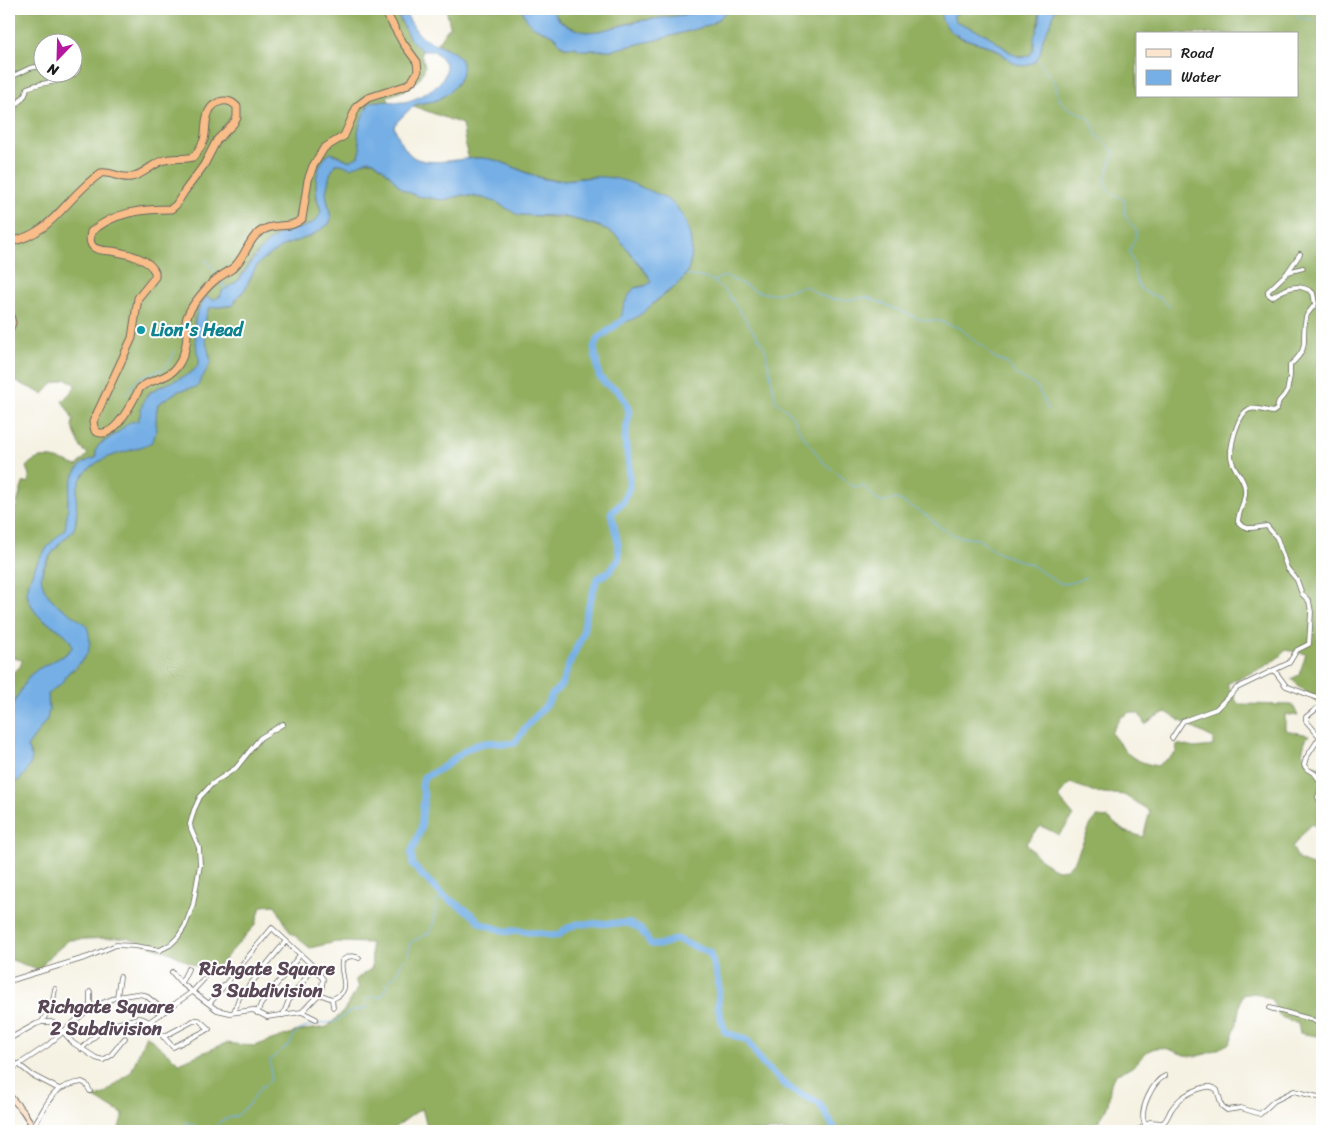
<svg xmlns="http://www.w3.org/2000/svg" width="1331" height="1140" font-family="Sriracha,sans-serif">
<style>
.forest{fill:#92af61;stroke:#57663e;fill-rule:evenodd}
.water{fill:#75afe5;stroke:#486680}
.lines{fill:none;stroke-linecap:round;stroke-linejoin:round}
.stream{stroke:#75afe5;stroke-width:1}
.river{stroke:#75afe5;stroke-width:7}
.street-casing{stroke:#686762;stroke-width:5.5}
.secondary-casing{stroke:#686762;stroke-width:7}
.highway-casing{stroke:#686762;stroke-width:9}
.street{stroke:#fff;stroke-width:4}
.secondary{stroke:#fce5cf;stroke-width:5}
.highway{stroke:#f8bd88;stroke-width:7}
.culture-dot{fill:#0f9aa8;stroke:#fff;stroke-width:2}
.labels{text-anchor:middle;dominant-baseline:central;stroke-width:4;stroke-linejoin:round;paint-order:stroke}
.culture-label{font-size:18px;font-weight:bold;fill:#0d838f;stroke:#fff;text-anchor:start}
.neighbourhood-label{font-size:19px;font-weight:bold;fill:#5a4856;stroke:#fff}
</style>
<rect width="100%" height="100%" fill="#fff"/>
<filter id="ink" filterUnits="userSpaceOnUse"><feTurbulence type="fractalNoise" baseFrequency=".02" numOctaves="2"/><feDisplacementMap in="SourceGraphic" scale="10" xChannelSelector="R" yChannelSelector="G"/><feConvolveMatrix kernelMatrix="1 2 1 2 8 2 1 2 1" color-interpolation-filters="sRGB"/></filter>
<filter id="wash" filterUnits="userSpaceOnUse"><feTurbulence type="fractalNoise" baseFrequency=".0096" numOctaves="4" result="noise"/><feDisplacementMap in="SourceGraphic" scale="20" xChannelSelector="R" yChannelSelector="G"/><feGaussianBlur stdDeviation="1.12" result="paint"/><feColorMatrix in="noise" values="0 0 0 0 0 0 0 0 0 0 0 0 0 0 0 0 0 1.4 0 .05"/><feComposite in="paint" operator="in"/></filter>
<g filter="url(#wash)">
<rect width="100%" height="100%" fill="#f5f2e3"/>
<!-- forest -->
<g class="forest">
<path d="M9 9H395L410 39 422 51 421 54 425 66C421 84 404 92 387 96L390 103 374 101 368 105 359 128 361 149 356 159 350 161 334 153 326 156 317 176 316 186 317 200 321 212 318 219 311 224 287 231 274 239 254 256 238 281 222 291 221 296 213 300 206 297C201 304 195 313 194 322 193 334 204 359 196 368 185 381 164 383 150 392 142 400 142 411 138 421L102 442 96 450V458C63 469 71 502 65 529 61 534 55 538 51 543 40 555 28 577 27 594 29 601 33 610 38 615 47 626 73 632 72 648L15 699 9 711V675L20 667 22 660 15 658 9 659V515L15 510 23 483 29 482V475L26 467C40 450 61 460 77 466L88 454 81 448 72 426 73 421 71 415 62 401 75 388 74 383 66 379 51 385 43 394 9 378ZM42 42H72V72H42Z"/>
<path d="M446 9H522L524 15 541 31 547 32 555 37 563 47H575L581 50H612L660 39 707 26 714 23 728 9H945L942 13C948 43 972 38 994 49 1005 54 1011 65 1025 66L1041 49 1043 38 1052 20 1055 9H1322V696L1316 701 1291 679 1299 675 1306 654 1286 650C1270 668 1248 673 1227 684L1238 704 1293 705 1298 716 1285 714V730L1309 735 1305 741 1302 753 1314 765 1322 768V829L1311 824 1292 847 1299 860 1315 866 1322 857V1037L1300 1033 1298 1024 1279 1016 1271 999 1255 993 1242 995 1236 1025 1230 1043C1218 1049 1204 1057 1190 1056 1175 1054 1165 1043 1150 1050 1142 1054 1140 1061 1133 1066 1128 1071 1119 1070 1114 1077 1109 1084 1110 1096 1108 1104 1105 1114 1099 1121 1091 1129V1131H428L422 1108 394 1128 395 1131H118L123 1114 94 1098 104 1094 131 1072 146 1035 179 1063 226 1043 254 1046 298 1031 327 1027 343 1012 359 987 355 980 372 968 371 943 336 942 310 948 290 932 275 905 261 906 256 924 211 974 171 953 126 937 69 940 48 958 39 970 9 959V787L26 773 31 754 27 747 47 719 48 694 63 682 69 672 77 668 83 623C70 615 43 597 41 580 40 568 53 553 60 543 65 538 73 533 75 526 81 504 68 488 89 469 107 452 131 452 152 442 158 430 154 417 158 404L178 391 197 386 206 369 209 366 210 357 205 339 206 317 209 308 232 306 245 289 256 267 262 260 285 245 311 236 329 224 331 219 326 193 330 174 336 164 373 161 387 172 402 189 412 194 443 200 463 195 488 199 496 202 522 215 568 218 582 221 611 231 623 242 651 280 650 285 637 287 647 309C659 298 681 286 688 270 696 252 688 217 672 203 660 192 638 189 623 185 614 182 602 177 593 177 578 177 564 182 548 179 530 176 515 166 498 161 488 158 478 158 468 158L462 124 413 106C421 102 431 103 439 98 470 81 469 57 437 43L450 26ZM1137 34H1297V96H1137ZM1130 712 1139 714 1145 724 1157 716 1166 712 1193 728 1213 738V746L1194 748 1177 744 1176 753 1157 766C1129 760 1128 754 1111 733L1120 718ZM1070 783 1095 792 1124 795 1150 811 1143 837 1124 831 1108 818 1097 817 1091 824 1075 860 1067 869C1063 869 1059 871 1055 869 1047 866 1030 850 1026 843L1041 826 1059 835 1074 816 1058 797Z"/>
<path d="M551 9H703C681 18 660 17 638 21 622 24 600 34 585 32 570 30 559 21 551 9Z"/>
<polygon points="965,9 1039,9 1039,21 1035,38 1032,53 1026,57 1016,56 987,35 955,21 953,16"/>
</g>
<!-- water -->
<g class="water">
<path d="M395 9H403C409 18 414 30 422 37 435 47 466 48 462 72 460 84 446 97 434 101 428 103 421 102 415 105 412 107 396 122 394 126 398 137 406 155 417 159 435 166 463 157 482 158 506 159 526 177 550 180 565 181 580 178 595 177 608 176 624 180 636 185 647 190 664 195 673 204 691 220 698 257 684 277 677 286 667 292 658 299 645 310 638 320 621 323 621 309 626 299 634 288L645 286 651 282 648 275 616 235 599 226 582 221 561 216 518 215 496 202 483 198 463 195 443 200 417 196 402 189 387 172 374 161 368 160 351 168 341 164H336L330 174 326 193 331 219 329 224 311 236 285 245 262 260 256 267 245 289 237 297 234 305 209 308 206 317 205 338 211 362 197 387 178 391 158 404C154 416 159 431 152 442 132 453 108 452 90 468 69 487 80 503 75 525 73 533 67 536 61 542 53 551 38 569 42 582 48 606 74 612 87 627 94 648 87 659 70 671 66 674 66 678 64 681 59 687 52 689 48 694L49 710 47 719 27 747 32 758C29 772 21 779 9 787L10 748 9 711 29 676 38 669 65 655 72 648C72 632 48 626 38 615 33 610 29 601 27 594 28 577 40 556 51 543 55 538 61 534 65 529 70 505 64 464 96 458V450L99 445 116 434 130 422 138 421C142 413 141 402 147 396 158 383 195 378 199 363 200 359 198 356 197 352 195 329 190 317 207 297L213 300 221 296 222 291C227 288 235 284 239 280 251 264 258 248 277 236 291 228 319 229 321 210 314 193 312 165 331 153L350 161 359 156C362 148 359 143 358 135 358 125 364 111 370 103 377 99 394 103 404 102 417 100 449 83 446 67 445 61 438 55 434 51H422L410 39Z"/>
<path d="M522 9H551L558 19 567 26 585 32 599 31 640 21 689 14 703 9H728L720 18 707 26 660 39 612 50H581L575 47H564C561 44 558 40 555 37 540 26 530 33 522 9Z"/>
<path d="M945 9H965L953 16 955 21 987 35 1011 53 1021 58 1030 55 1034 49V38L1040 21 1039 9H1055L1052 20 1043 38 1040 54 1034 62 1025 66C1011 65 1005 54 994 48 973 39 951 41 941 17Z"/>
</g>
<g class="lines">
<!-- stream -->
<g class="stream">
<polyline points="1296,9 1299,18 1305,18 1322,23"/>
<path d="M1036 57 1048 75 1055 82 1059 99 1068 108 1088 117 1094 126 1096 134 1114 151 1105 181 1108 190 1125 201C1123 215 1126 219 1136 230V237L1129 251 1134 266 1135 277 1140 288 1151 295 1159 297 1170 307"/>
<polyline points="204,260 209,263 215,272"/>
<polyline points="686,275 705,278 715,282 728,294 765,348 776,402 791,414 801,433 822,461 854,487 863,486 880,502 898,499 926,515 940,527 950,533 959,537 978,539 998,553 1032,565 1055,581 1064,584 1074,582 1086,577"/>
<polyline points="221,280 223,284 227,288"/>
<polyline points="220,281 225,290"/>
<path d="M714 281 724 276C740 281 756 295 774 294 785 292 795 288 806 286L819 295 831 299 847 300 867 297 922 320 939 321 960 328 976 342 983 346 994 358 1007 363 1016 374 1038 388 1048 410"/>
<path d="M126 395C131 388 135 381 142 377 160 367 166 375 175 351"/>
<path d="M185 1122C200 1125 210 1140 220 1121L238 1115 249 1104 262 1086 266 1085 271 1080 270 1060 290 1044 294 1035 301 1029 316 1024 335 1022 350 1011 364 1009 368 1006 367 1000 368 997H380L383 994 389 980 394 977 399 971 400 964 408 956 410 943 429 933 434 922 436 901 445 897"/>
</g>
<!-- river -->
<path class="river" d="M628 316 603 335 598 339 594 347 599 376 606 384 617 390 626 402 629 412 625 439 629 466V487L623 502 611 513 618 543 619 558 610 571 597 579 586 614 583 634 570 662 562 684 552 695 547 704 526 727 515 743C505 746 495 741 485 743 467 746 458 756 445 766 438 770 431 774 424 777L422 786 424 796 421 829 411 853 413 865 420 873 445 897 469 912 482 924 508 932 515 930 557 936 566 929 577 924 629 923 640 929 651 944 660 945 676 939 709 952 716 971 719 988 718 1007 725 1032 748 1041 762 1063 789 1088 819 1103 836 1131"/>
</g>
</g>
<g filter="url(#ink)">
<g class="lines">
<defs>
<g id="street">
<polyline points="9,78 30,68 42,66"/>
<path d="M9 114 25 95 27 88C41 81 73 83 78 69V65L72 62"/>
<polyline points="1288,272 1303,268"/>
<path d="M1274 670 1289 663 1297 650 1309 644 1311 612 1309 601 1302 594 1297 580 1287 568 1277 538 1267 526C1255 527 1247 532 1238 522 1238 510 1247 501 1245 488 1243 476 1235 472 1232 461 1228 450 1238 412 1250 409 1257 407 1265 411 1273 412L1277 409 1279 401 1287 392 1290 376V365C1312 346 1300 341 1306 317 1308 312 1312 309 1315 304L1313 293C1299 282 1285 288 1272 297L1268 294V291L1287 273 1300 254"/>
<polyline points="1172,738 1183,721 1216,709 1237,688 1274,670 1286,686 1317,698 1321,701 1320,706 1306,717 1306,721 1320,737 1306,758 1304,765 1307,769 1315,774 1322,784 1318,797 1322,805"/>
<polyline points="1322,813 1319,821 1322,826"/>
<polyline points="172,972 181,983 217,1010 230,1013 253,1010 267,1017 302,1012 321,992 323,979 314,967 272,928 209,1004"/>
<polyline points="9,981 88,957 116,945 135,946 160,950 170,945 178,937 185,926 193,905 200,865 199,848 191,829 190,824 194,810 200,797 212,784 236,768 260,738 283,724"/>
<polyline points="181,983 188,969"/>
<polyline points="90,992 90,1008"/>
<path d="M319 994 332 999C354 991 339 976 342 961 347 956 353 955 359 958"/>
<polyline points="117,997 120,977"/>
<polyline points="332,999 333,1007"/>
<polyline points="1270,1008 1310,1019 1322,1024"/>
<polyline points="234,1012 239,998 286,941"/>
<polyline points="302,1012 316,1019"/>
<polyline points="257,1013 261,1004 300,955"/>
<polyline points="283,1015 289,1000 314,967"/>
<polyline points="42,1022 53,1001 55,989"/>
<polyline points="149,1022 192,992 204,979"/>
<polyline points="9,1039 36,1024 42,1022 51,1022 58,1026 73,1043 96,1058 103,1060 110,1056 125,1038"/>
<path d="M81 1049 105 1027 138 1018C151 1018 163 1037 172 1046L173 1047 209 1029 199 1020H195L163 1037"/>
<polyline points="18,1064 32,1075 59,1089"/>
<polyline points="9,1071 48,1045 90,1008 117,997 136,994 145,995 165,1011"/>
<polyline points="1154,1123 1159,1131"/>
<path d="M1145 1124C1138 1111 1153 1081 1165 1076"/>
<path d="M33 1126C50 1103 48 1087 82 1082L86 1084 90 1091"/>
<path d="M1137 1131 1150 1122 1163 1123C1168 1119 1168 1115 1171 1110 1179 1098 1186 1094 1199 1089 1206 1087 1211 1085 1217 1090L1222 1106 1227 1110 1241 1108 1260 1114 1274 1101 1294 1091 1322 1098"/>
</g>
<polyline id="secondary" points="9,1095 23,1111 36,1131"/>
<g id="highway">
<path d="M9 242C54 234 65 197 101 173 110 171 120 179 131 177 143 175 151 165 162 161 172 157 183 160 193 157 198 152 201 147 204 140 206 132 205 124 207 117 210 102 227 95 237 107V118L233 124 217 140 204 165 184 192 176 205 171 209C142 209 114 212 91 232 86 254 104 249 117 252 130 254 150 260 155 272V277L138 298 132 338 93 422 95 431C114 443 132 401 140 388 150 379 168 379 176 368 184 358 187 344 187 332 186 327 185 322 187 317 191 305 208 285 218 278 223 274 230 271 234 267 244 258 247 244 256 235 272 220 289 231 302 219L308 180 313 166 324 148 344 136 357 106 368 98 405 86 412 81 418 71 417 62 403 43 384 9"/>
<polyline points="9,312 12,323 9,330"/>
</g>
</defs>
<!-- street casing -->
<use href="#street" class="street-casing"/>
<!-- secondary casing -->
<use href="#secondary" class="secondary-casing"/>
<!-- highway casing -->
<use href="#highway" class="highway-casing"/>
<!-- street -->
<use href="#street" class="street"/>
<!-- secondary -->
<use href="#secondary" class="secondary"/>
<!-- highway -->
<use href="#highway" class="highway"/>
</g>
</g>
<!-- markers -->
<circle class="culture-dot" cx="141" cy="330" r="5"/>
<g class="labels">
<!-- culture labels -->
<g class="culture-label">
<text x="151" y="330">Lion's Head</text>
</g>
<!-- neighbourhood labels -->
<g class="neighbourhood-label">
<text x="267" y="968">Richgate Square<tspan x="267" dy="22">3 Subdivision</tspan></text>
<text x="106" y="1006">Richgate Square<tspan x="106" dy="22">2 Subdivision</tspan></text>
</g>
</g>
<!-- margin -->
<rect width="1331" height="1140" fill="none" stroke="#fff" stroke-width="30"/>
<!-- legend -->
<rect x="1136" y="32" width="162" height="65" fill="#ffffff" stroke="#a4a4a4"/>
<rect x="1146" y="49" width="25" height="8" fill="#fce5cf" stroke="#a4a4a4"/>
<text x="1181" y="58" font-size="15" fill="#1c1c1c">Road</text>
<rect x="1146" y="70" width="25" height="15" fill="#75afe5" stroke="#a4a4a4"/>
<text x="1181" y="82" font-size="15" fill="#1c1c1c">Water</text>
<!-- north arrow -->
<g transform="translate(58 58) rotate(203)"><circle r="24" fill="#ffffff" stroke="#a4a4a4"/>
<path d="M0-4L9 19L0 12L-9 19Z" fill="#b5179e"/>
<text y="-8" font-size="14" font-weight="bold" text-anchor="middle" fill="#1c1c1c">N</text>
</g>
</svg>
